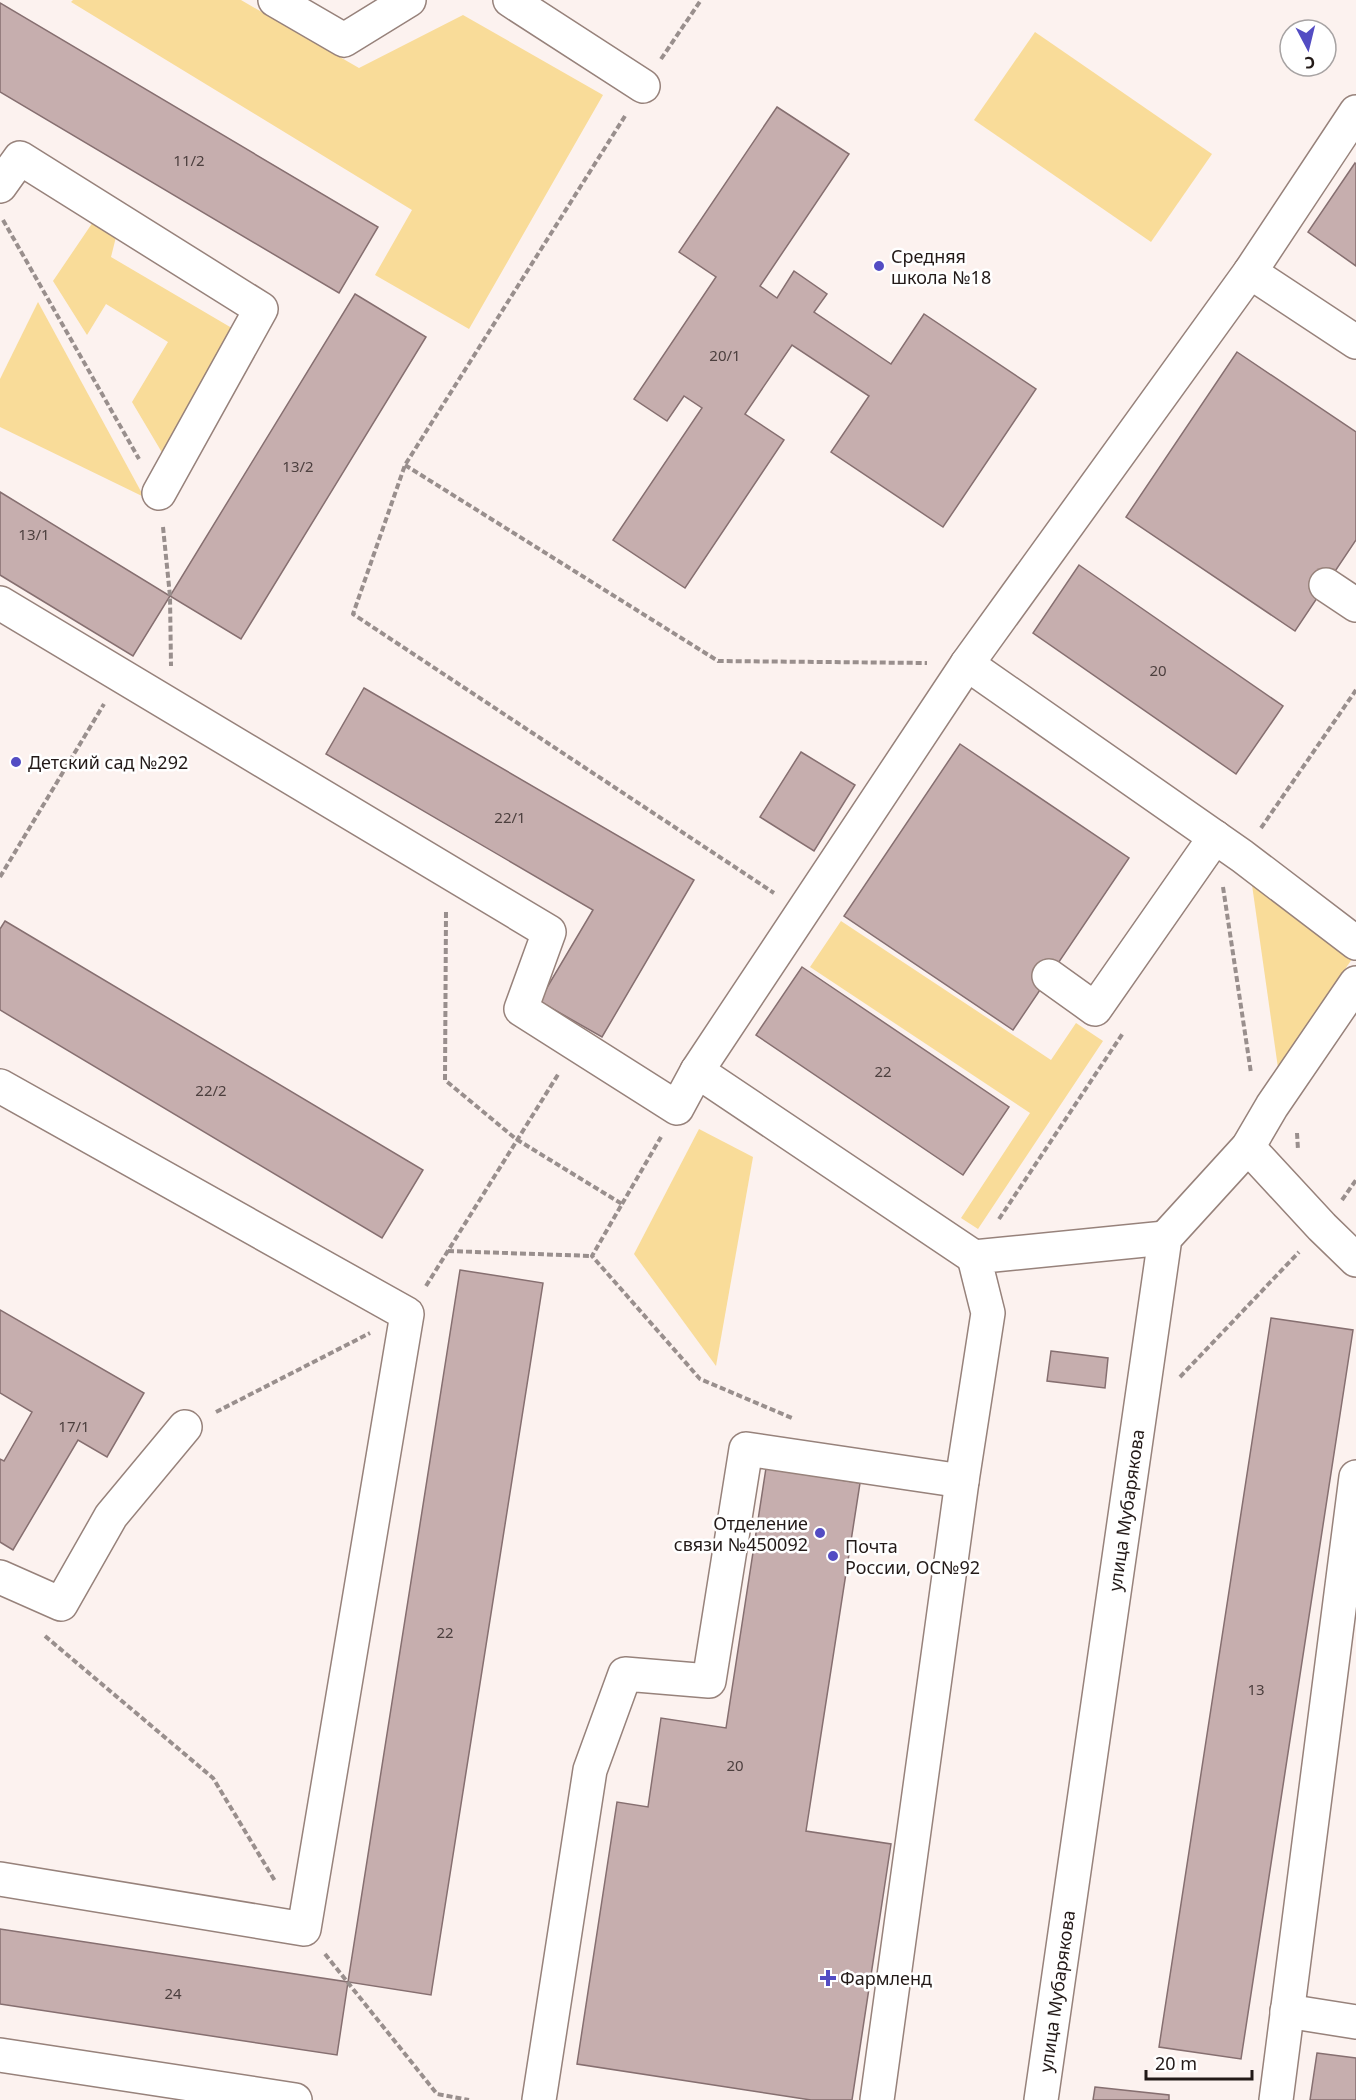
<svg xmlns="http://www.w3.org/2000/svg" width="1356" height="2100" font-family="'Noto Sans',sans-serif">
<style>
.green{fill:#f9dc99}
.building{fill:#c6aeae;stroke:#866f70;stroke-width:1.5}
.lines{fill:none;stroke-linecap:round;stroke-linejoin:round}
.minor-casing{stroke:#97827b;stroke-width:36}
.path{stroke:#998f8d;stroke-width:4;stroke-dasharray:6 3;stroke-linecap:butt}
.minor{stroke:#fff;stroke-width:33}
.poi-dot{fill:#534cc3;stroke:#fff;stroke-width:2}
.labels{text-anchor:middle;dominant-baseline:central;stroke-width:5;stroke-linejoin:round;paint-order:stroke}
.number-label{font-size:15px;fill:#4c3f3e}
.poi-label{font-size:18px;fill:#231a18;stroke:#fff;text-anchor:start}
.street-label{font-size:18px;fill:#231a18;stroke:#fff}
</style>
<rect width="100%" height="100%" fill="#fcf2ef"/>
<!-- green -->
<g class="green">
<polygon points="73,0 241,0 359,68 463,15 603,95 469,329 375,275 412,210 71,2"/>
<polygon points="1035,32 1212,154 1151,242 974,120"/>
<polygon points="93,222 116,237 111,257 242,334 167,461 132,402 168,342 106,304 87,335 53,281"/>
<polygon points="38,302 144,497 0,427 0,379"/>
<polygon points="1252,885 1352,959 1278,1068"/>
<polygon points="841,921 1051,1060 1076,1023 1103,1041 978,1229 961,1218 1030,1113 810,967"/>
<polygon points="699,1129 753,1157 716,1366 634,1254"/>
</g>
<!-- building -->
<g class="building">
<polygon points="0,3 378,227 339,293 0,92"/>
<polygon points="777,107 849,154 760,286 777,298 794,271 827,294 814,312 891,364 924,314 1036,389 943,527 831,452 869,396 792,345 745,414 784,440 685,588 613,540 702,408 684,396 667,421 634,399 716,277 679,252"/>
<polygon points="1355,163 1356,164 1356,266 1308,232"/>
<polygon points="355,294 426,337 241,639 170,596"/>
<polygon points="1237,352 1356,432 1356,540 1295,631 1126,517"/>
<polygon points="0,492 170,596 133,656 0,575"/>
<polygon points="1079,565 1283,706 1236,774 1033,633"/>
<polygon points="364,688 694,880 602,1037 539,1001 593,910 326,754"/>
<polygon points="960,744 1129,858 1013,1030 844,916"/>
<polygon points="801,752 855,785 814,851 760,817"/>
<polygon points="5,921 423,1170 382,1238 0,1010 0,929"/>
<polygon points="802,967 1009,1107 963,1175 756,1035"/>
<polygon points="460,1270 543,1283 431,1995 348,1982"/>
<polygon points="0,1310 144,1393 107,1457 78,1440 13,1550 0,1542 0,1459 4,1461 32,1412 0,1393"/>
<polygon points="1271,1318 1353,1330 1241,2059 1159,2047"/>
<polygon points="1051,1351 1108,1358 1105,1388 1047,1381"/>
<polygon points="766,1468 860,1483 806,1831 891,1844 852,2100 811,2100 577,2064 617,1802 648,1807 661,1718 726,1728"/>
<polygon points="0,1929 348,1982 337,2055 0,2004"/>
<polygon points="1317,2053 1356,2058 1356,2100 1310,2100"/>
<polygon points="1095,2087 1169,2095 1169,2100 1093,2100"/>
</g>
<g class="lines">
<defs>
<g id="minor">
<polyline points="275,0 344,40 409,0"/>
<polyline points="510,0 643,86"/>
<polyline points="0,186 20,158 261,309 159,493"/>
<polyline points="1250,272 1356,342"/>
<polyline points="1326,585 1356,605"/>
<polyline points="0,603 549,932 521,1009 677,1108 697,1071"/>
<polyline points="967,664 1242,856 1356,943"/>
<polyline points="1049,976 1095,1009 1215,837"/>
<polyline points="0,1086 407,1314 304,1929 0,1879"/>
<polyline points="1248,1147 1322,1227 1356,1260"/>
<polyline points="974,1257 697,1071 967,664 1250,272 1356,112"/>
<polyline points="0,1577 61,1604 111,1516 185,1427"/>
<polyline points="1287,2011 1356,2022"/>
<polyline points="0,2055 295,2100"/>
<polyline points="539,2100 590,1770 625,1674 709,1681 746,1449 962,1481"/>
<polyline points="877,2100 962,1481 988,1313 974,1257 1165,1238"/>
<path id="s1" d="M1041 2100 1165 1238 1248 1147 1272 1106 1356 983"/>
<polyline points="1276,2100 1356,1477"/>
</g>
</defs>
<!-- minor casing -->
<use href="#minor" class="minor-casing"/>
<!-- path -->
<g class="path">
<polyline points="661,59 701,0"/>
<polyline points="625,116 405,465 353,614 774,893"/>
<polyline points="3,220 139,459"/>
<polyline points="405,465 718,661 927,663"/>
<polyline points="163,527 170,596 171,666"/>
<polyline points="1261,828 1356,690"/>
<polyline points="0,877 104,704"/>
<polyline points="1223,887 1251,1073"/>
<polyline points="446,912 445,1080 516,1139 622,1204 592,1256 700,1379 792,1418"/>
<polyline points="1297,1133 1298,1150"/>
<polyline points="1342,1200 1356,1180"/>
<polyline points="622,1204 661,1137"/>
<polyline points="999,1219 1123,1033"/>
<polyline points="448,1251 592,1256"/>
<polyline points="426,1286 559,1073"/>
<polyline points="1180,1377 1299,1252"/>
<polyline points="216,1412 370,1333"/>
<polyline points="45,1636 213,1778 275,1881"/>
<polyline points="325,1954 437,2094 469,2100"/>
</g>
<!-- minor -->
<use href="#minor" class="minor"/>
</g>
<!-- markers -->
<g class="poi-dot">
<circle cx="879" cy="266" r="6"/>
<circle cx="16" cy="762" r="6"/>
<circle cx="820" cy="1533" r="6"/>
<circle cx="833" cy="1556" r="6"/>
<path d="M825 1969h6v6h6v6h-6v6h-6v-6h-6v-6h6z"/>
</g>
<g class="labels">
<!-- number labels -->
<g class="number-label">
<text x="189" y="160">11/2</text>
<text x="725" y="355">20/1</text>
<text x="298" y="466">13/2</text>
<text x="34" y="534">13/1</text>
<text x="1158" y="670">20</text>
<text x="510" y="817">22/1</text>
<text x="883" y="1071">22</text>
<text x="211" y="1090">22/2</text>
<text x="74" y="1426">17/1</text>
<text x="445" y="1632">22</text>
<text x="1256" y="1689">13</text>
<text x="735" y="1765">20</text>
<text x="173" y="1993">24</text>
</g>
<!-- poi labels -->
<g class="poi-label">
<text x="891" y="256">Средняя<tspan x="891" dy="21">школа №18</tspan></text>
<text x="28" y="762">Детский сад №292</text>
<text x="808" y="1523" text-anchor="end">Отделение<tspan x="808" dy="21">связи №450092</tspan></text>
<text x="845" y="1546">Почта<tspan x="845" dy="21">России, ОС№92</tspan></text>
<text x="840" y="1978">Фармленд</text>
</g>
<!-- street labels -->
<g class="street-label">
<text stroke="none"><textPath href="#s1" startOffset="596">улица Мубарякова</textPath></text>
<text stroke="none"><textPath href="#s1" startOffset="110">улица Мубарякова</textPath></text>
</g>
</g>
<!-- north arrow -->
<g transform="translate(1308 48) rotate(173)"><circle r="28" fill="#ffffff" stroke="#a7a3a3" stroke-width="1.5"/>
<path d="M0-4.5L10 22L0 15L-10 22Z" fill="#534cc3"/>
<text y="-9" font-size="16" font-weight="bold" text-anchor="middle" fill="#231a18">С</text>
</g>
<!-- scale -->
<path d="M1146 2070v9h106v-9" fill="none" stroke="#231a18" stroke-width="3"/>
<text x="1155" y="2070" font-size="18" fill="#231a18" stroke="#ffffff" stroke-width="4.5" paint-order="stroke">20 m</text>
</svg>
